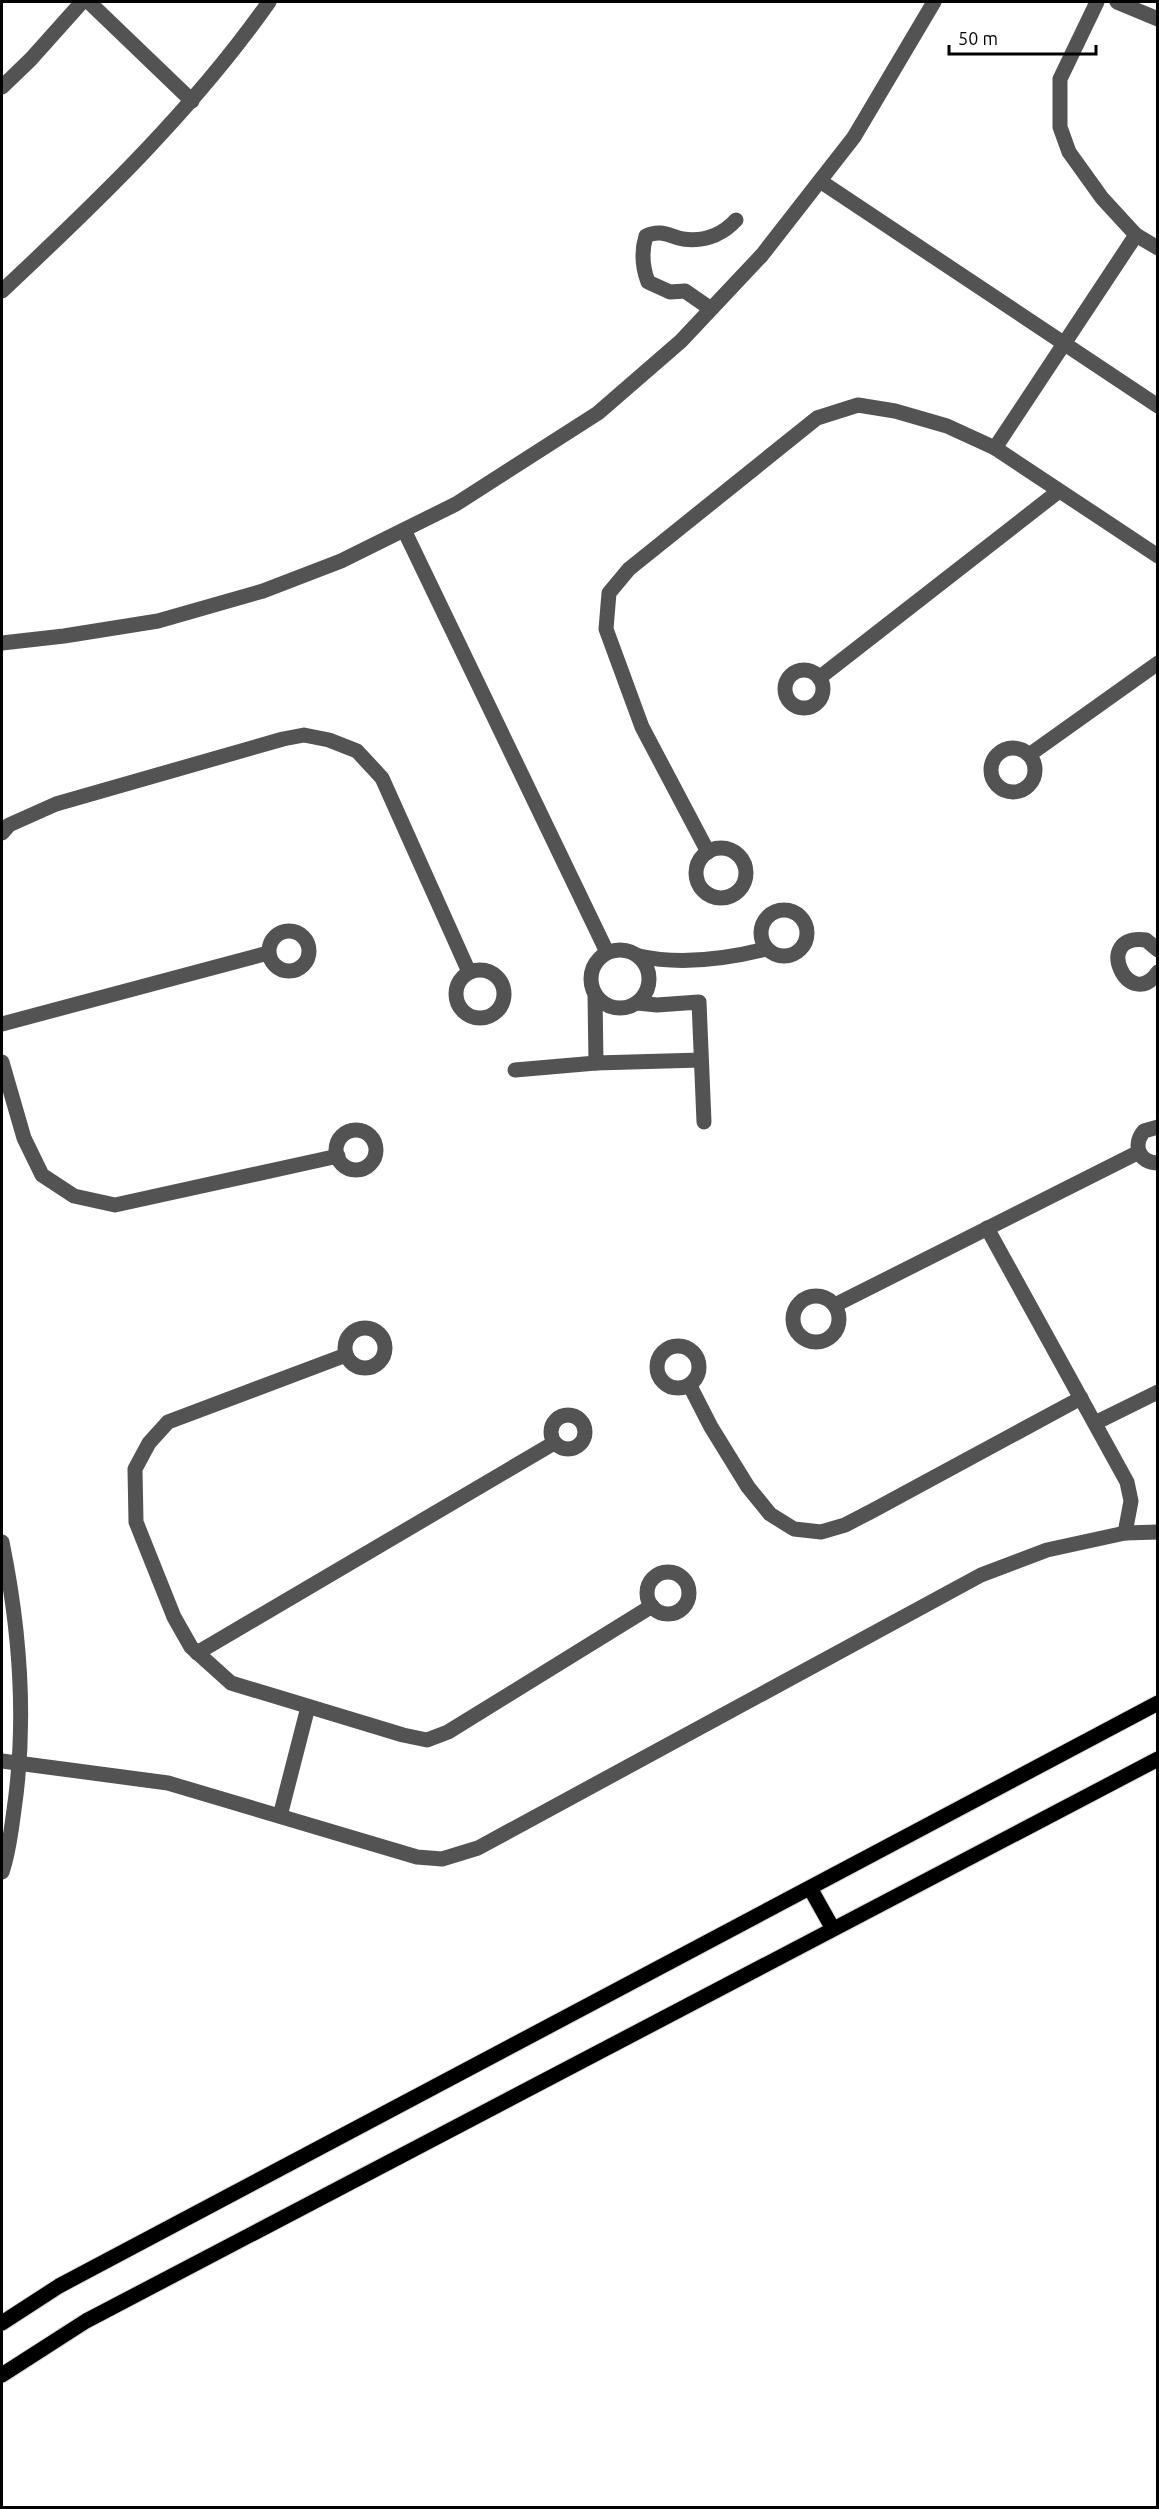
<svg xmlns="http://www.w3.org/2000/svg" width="1159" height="2509" font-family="Ubuntu,sans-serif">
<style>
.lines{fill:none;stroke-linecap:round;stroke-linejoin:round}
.major-casing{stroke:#dbdbdb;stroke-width:17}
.minor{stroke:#535353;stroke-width:15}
.major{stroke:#000;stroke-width:15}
</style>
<rect width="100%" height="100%" fill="#fff"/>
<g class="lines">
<defs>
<g id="major">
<polyline points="810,1888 833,1929"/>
<polyline points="2,2323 59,2286 1158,1703"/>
<polyline points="2,2375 86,2321 1158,1759"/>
</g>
</defs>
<!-- major casing -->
<use href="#major" class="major-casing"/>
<!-- minor -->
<g class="minor">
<polyline points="89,2 192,101"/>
<polyline points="1097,2 1060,79 1060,127 1069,152 1102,198 1136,235 1158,248"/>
<polyline points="1117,2 1158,19"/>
<polyline points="2,87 31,59 82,2"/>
<polyline points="820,181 1158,406"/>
<path d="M2 291C98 201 193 110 269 2"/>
<path d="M711 309 685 291 670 292 648 282C642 266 641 252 646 236 661 229 669 236 683 239 705 242 722 235 736 220"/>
<polyline points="995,448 1136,235"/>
<polyline points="404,530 607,952"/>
<polyline points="2,643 64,636 158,621 263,591 341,561 456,504 598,413 681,341 762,255 854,137 934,2"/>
<circle cx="804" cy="689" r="19"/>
<polyline points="819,678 1059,491"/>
<circle cx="1013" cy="770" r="22"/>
<polyline points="1029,755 1158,663"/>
<polyline points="2,833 9,825 56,804 283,739 304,735 329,740 357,751 382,778 469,972"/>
<circle cx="721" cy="873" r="25"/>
<polyline points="708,852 642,727 606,629 609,593 629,569 817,418 858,405 895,411 947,426 995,448 1158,556"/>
<circle cx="784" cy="933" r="23"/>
<circle cx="289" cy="951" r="20"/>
<circle cx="620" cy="979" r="29"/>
<path d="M1158 950 1146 940C1091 933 1129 1014 1158 972"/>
<path d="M639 956C680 965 726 959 766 949"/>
<circle cx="480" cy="994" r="24"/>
<polyline points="595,994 596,1063 701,1060"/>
<polyline points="637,1003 657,1005 699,1002 704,1122"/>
<polyline points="2,1024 268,953"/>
<polyline points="2,1062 24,1138 42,1175 74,1196 115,1205 338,1156"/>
<polyline points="515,1070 596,1063"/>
<path d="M1158 1127 1144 1131C1132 1145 1139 1163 1158 1163"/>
<circle cx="356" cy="1150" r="20"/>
<polyline points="987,1228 1127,1482 1131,1501 1125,1533"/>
<circle cx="816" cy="1319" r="23"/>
<polyline points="835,1305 1139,1152"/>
<circle cx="365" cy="1348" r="20"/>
<circle cx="678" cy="1367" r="21"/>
<polyline points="346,1355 168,1422 149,1443 135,1469 136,1522 174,1617 191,1647 231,1683 403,1735 427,1740 448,1732 652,1606"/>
<polyline points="690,1386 711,1427 748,1487 770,1514 794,1529 821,1532 845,1525 872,1511 1081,1398"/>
<circle cx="568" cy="1432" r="17"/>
<polyline points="1095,1423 1158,1392"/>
<path d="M2 1542C20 1630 27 1721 14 1810 11 1831 9 1852 2 1872"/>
<circle cx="668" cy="1593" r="21"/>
<polyline points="197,1653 554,1443"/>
<polyline points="2,1761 168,1783 417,1857 442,1859 478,1848 981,1575 1047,1550 1125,1533 1158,1532"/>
<polyline points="280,1816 308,1707"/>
</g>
<!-- major -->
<use href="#major" class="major"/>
</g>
<!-- border -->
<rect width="1159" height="2509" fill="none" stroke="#000000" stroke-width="6"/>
<!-- scale -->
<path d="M949 45v9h147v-9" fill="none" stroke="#000000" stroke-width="3"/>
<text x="958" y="45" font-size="18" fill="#000000" stroke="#ffffff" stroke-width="4.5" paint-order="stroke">50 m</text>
</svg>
